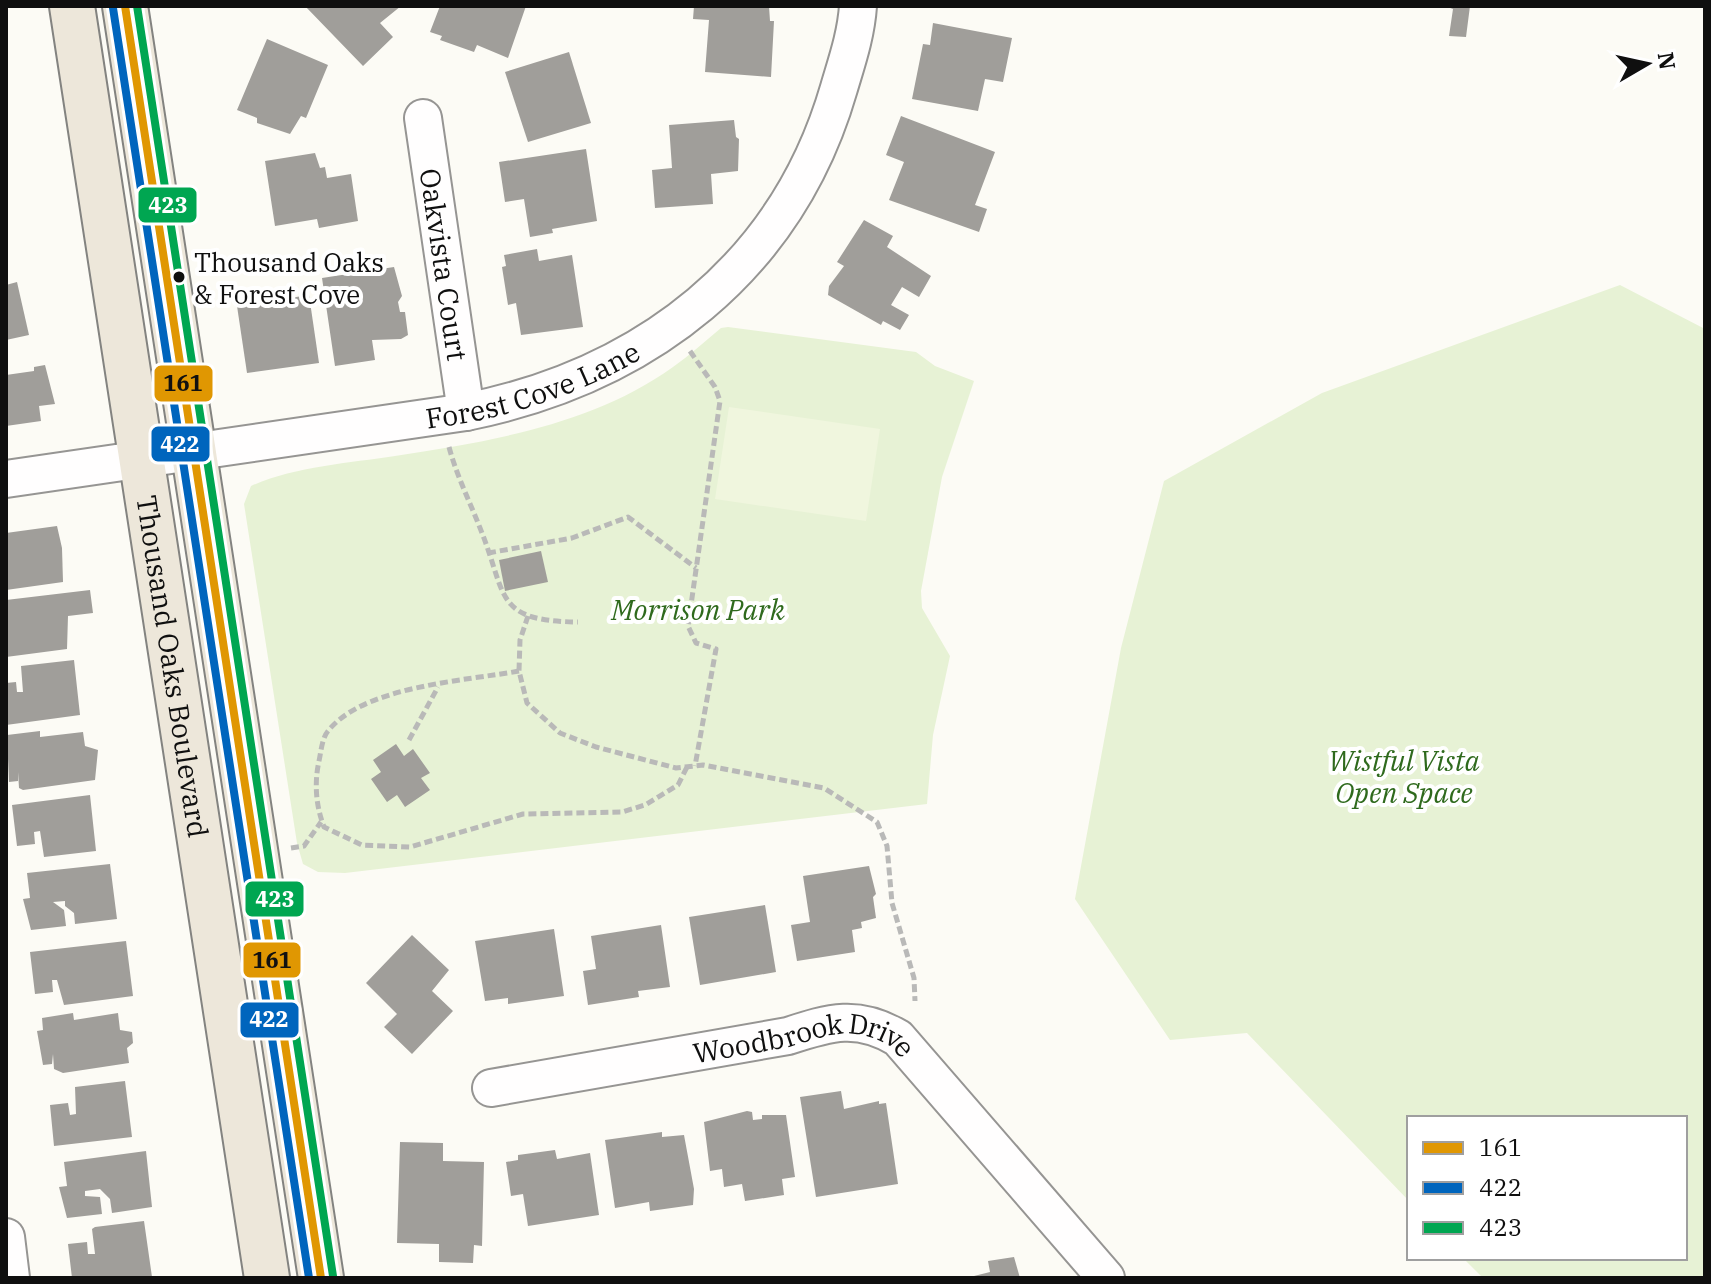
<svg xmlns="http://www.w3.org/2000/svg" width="1711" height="1284" font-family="'IBM Plex Serif',serif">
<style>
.green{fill:#e7f2d5}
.pitch{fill:#f0f6de}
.building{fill:#a09e9a}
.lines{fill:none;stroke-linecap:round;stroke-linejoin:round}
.minor-casing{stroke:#969593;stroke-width:40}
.major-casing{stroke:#838380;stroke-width:48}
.path{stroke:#b9b9b8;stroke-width:5;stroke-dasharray:8 4;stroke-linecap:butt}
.minor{stroke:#fffefe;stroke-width:36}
.major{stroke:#ede7da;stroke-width:44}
.bus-1-casing{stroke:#fff;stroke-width:14}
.bus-2-casing{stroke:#fff;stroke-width:14}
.bus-3-casing{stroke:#fff;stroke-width:14}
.bus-1{stroke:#e09702;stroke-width:8}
.bus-2{stroke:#0065bd;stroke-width:8}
.bus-3{stroke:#00a651;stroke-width:8}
.bus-dot{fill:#0f0f0f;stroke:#fff;stroke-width:3}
.labels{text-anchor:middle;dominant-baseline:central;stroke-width:8;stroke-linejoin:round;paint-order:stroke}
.bus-label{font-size:26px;fill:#0f0f0f;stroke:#fff;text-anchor:start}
.street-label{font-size:28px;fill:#0f0f0f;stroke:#fff}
.park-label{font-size:28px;font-style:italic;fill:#2f6a1d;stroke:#fff}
.line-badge{stroke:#fff;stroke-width:3}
.badge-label{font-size:22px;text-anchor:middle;font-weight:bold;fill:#fff}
.pale-badge-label{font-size:22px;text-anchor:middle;font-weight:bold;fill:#111}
</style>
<rect width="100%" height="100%" fill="#fcfbf5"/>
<!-- green -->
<g class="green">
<polygon points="1620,285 1705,329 1705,1278 1483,1278 1463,1258 1685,1258 1685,1118 1409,1118 1409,1201 1247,1033 1170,1040 1075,899 1121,648 1164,481 1322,393"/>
<path d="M728 327 916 352 935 366 974 381 942 477 921 591 922 608 950 656 933 735 927 804 345 873 318 872 303 864 297 843 244 504 251 486C293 467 349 463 395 456 491 441 592 425 673 367 690 355 705 341 721 328Z"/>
</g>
<!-- pitch -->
<polygon class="pitch" points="729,407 880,429 866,521 715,499"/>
<!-- building -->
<g class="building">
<polygon points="305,6 401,6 380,23 393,37 363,66"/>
<polygon points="440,6 526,6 508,58 477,45 474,52 440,40 442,36 430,32"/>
<polygon points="694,6 769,6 770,21 774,21 771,77 705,72 709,20 693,19"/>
<polygon points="1445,6 1470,6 1466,37 1449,36 1453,9"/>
<polygon points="933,23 1012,38 1003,82 985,79 978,111 912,99 923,44 930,45"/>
<polygon points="267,39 328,65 306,118 301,116 290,134 257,123 257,118 237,110"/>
<polygon points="569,52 591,123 528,142 505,72"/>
<polygon points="901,116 995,152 975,205 987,209 979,232 889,200 904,162 886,155"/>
<polygon points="734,120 736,137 739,139 738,171 711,174 713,204 655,208 652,170 672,168 669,125"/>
<polygon points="586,149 597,221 552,229 553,233 530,237 524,199 505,202 499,162"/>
<polygon points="315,153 320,168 325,167 327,178 351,174 358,221 319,228 317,219 275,226 265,161"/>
<polygon points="864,220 893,236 887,247 931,276 919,297 902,287 891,305 909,315 900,330 883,321 881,325 828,295 829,286 844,266 837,262"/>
<polygon points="537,249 539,261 572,255 583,327 521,335 516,303 508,305 502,267 506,266 504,255"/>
<polygon points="394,267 402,296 398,302 400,312 405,312 408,335 401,339 372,340 375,360 335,366 322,278"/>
<polygon points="17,282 29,335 6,340 6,285"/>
<polygon points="309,295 319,363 247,373 237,306"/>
<polygon points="45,365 55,404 39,406 41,421 6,426 6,375 34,371 34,367"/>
<polygon points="57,526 62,548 63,582 6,590 6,533"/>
<polygon points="541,551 548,582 505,591 499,560"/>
<polygon points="90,590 93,613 68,616 67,649 6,657 6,600"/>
<polygon points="74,660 80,715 6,725 6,683 16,682 17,692 23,692 21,666"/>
<polygon points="40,731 40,737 83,732 85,746 98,750 95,780 23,790 19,788 18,772 18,781 9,782 7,735"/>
<polygon points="396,744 404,756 413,749 430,773 421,778 430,790 405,807 397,795 387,802 371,779 381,772 373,760"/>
<polygon points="90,795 96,851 44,857 40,831 34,832 35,844 17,846 12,805"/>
<polygon points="110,864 117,919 75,924 74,913 65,906 65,901 53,902 64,910 66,926 31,930 23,899 30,898 27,873"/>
<polygon points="869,866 876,894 873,897 876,918 861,922 862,928 852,930 855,952 797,961 791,925 810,922 803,876"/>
<polygon points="765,905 776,972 700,985 689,917"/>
<polygon points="661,925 670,987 638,991 639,997 588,1005 583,971 596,969 591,936"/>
<polygon points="554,929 564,996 508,1004 508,998 485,1001 475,941"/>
<polygon points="412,935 449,970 432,991 453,1011 412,1054 384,1027 397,1014 366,983"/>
<polygon points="126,941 133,996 64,1005 57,980 52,980 53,992 35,994 30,952"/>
<polygon points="73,1013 74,1020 118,1013 120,1030 132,1032 133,1043 127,1048 129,1063 63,1073 54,1069 53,1054 52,1064 43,1065 37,1031 43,1030 42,1018"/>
<polygon points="125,1081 132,1137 54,1146 50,1105 68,1103 70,1115 76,1114 75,1087"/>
<polygon points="841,1091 844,1109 879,1101 879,1104 886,1103 898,1184 816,1197 800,1097"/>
<polygon points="747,1111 752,1112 753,1120 762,1119 762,1115 786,1115 795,1177 782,1179 784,1195 745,1201 742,1184 724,1187 722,1169 710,1171 704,1122"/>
<polygon points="662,1132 662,1137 684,1135 694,1189 693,1205 650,1211 649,1202 615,1208 605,1140"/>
<polygon points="400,1142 443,1143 443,1161 484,1162 482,1246 474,1245 473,1263 439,1262 439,1244 397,1243"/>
<polygon points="555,1150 557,1159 590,1153 599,1215 528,1226 523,1194 511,1196 506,1162 518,1160 518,1155"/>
<polygon points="146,1151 152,1207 112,1213 110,1199 100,1189 85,1191 85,1196 100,1197 102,1214 67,1218 59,1187 67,1186 64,1162"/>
<polygon points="144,1221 152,1277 72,1278 68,1244 87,1242 88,1254 95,1254 92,1229 95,1227"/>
<polygon points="1014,1257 1020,1278 966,1278 990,1272 988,1261"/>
</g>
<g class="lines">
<defs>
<g id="minor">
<path id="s1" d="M423 118 466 412"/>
<path id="s2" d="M6 479 466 412C645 376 787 268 839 88 847 61 856 35 858 6"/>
<path id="s3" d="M491 1088 788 1036C830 1022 858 1014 898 1038L1106 1278"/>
<polyline points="6,1237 11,1278"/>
</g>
<g id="major">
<path id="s4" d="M72 6 267 1278"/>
<polyline points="125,6 321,1278"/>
</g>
</defs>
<!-- minor casing -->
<use href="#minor" class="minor-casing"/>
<!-- major casing -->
<use href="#major" class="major-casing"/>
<!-- path -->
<g class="path">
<polyline points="690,351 715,387 720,401 688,626 696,643 716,649 695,766"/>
<path d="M449 447C457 477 471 504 482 533 507 597 495 621 578 622"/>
<polyline points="488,553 572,538 628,517 696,568"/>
<polyline points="528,616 520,640 519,671 527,703 560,733 596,747 676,768 703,765 824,788 877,822 887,846 892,903 914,978 915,1001"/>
<path d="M519 671C464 681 364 686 328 731 322 738 321 752 319 761 314 784 316 806 324 827L362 845 410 847 523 814 622 812 645 805 678 785 687 767"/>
<polyline points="409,740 438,687"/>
<polyline points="291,848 304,846 321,822"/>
</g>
<!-- minor -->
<use href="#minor" class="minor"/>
<!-- major -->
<use href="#major" class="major"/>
<defs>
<polyline id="bus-1" points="125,6 321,1278"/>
<polyline id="bus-2" points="113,8 309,1278"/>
<polyline id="bus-3" points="137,6 333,1276"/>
</defs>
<!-- bus-1 casing -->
<use href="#bus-1" class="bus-1-casing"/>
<!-- bus-2 casing -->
<use href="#bus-2" class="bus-2-casing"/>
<!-- bus-3 casing -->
<use href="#bus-3" class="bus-3-casing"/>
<!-- bus-1 -->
<use href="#bus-1" class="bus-1"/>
<!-- bus-2 -->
<use href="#bus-2" class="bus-2"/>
<!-- bus-3 -->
<use href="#bus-3" class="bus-3"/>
</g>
<!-- markers -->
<circle class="bus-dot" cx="179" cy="277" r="7"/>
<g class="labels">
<!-- bus labels -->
<g class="bus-label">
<text x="194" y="262">Thousand Oaks<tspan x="194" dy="32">&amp; Forest Cove</tspan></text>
</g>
<!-- street labels -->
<g class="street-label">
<text stroke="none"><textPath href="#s1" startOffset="148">Oakvista Court</textPath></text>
<text stroke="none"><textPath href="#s2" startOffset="536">Forest Cove Lane</textPath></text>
<text stroke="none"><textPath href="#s4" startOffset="668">Thousand Oaks Boulevard</textPath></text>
<text stroke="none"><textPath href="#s3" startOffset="320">Woodbrook Drive</textPath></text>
</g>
<!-- park labels -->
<g class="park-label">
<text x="698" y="609">Morrison Park</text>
<text x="1404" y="760">Wistful Vista<tspan x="1404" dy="32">Open Space</tspan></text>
</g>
</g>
<g class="line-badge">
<rect x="137" y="186" width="61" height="38" rx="8" fill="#00a651"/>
<rect x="153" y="364" width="61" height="39" rx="8" fill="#e09702"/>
<rect x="150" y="425" width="61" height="38" rx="8" fill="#0065bd"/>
<rect x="244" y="880" width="61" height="38" rx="8" fill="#00a651"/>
<rect x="242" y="941" width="60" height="38" rx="8" fill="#e09702"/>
<rect x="239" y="1001" width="61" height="38" rx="8" fill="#0065bd"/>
</g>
<g class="badge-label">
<text x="168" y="213">423</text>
<text x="180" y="452">422</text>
<text x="275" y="907">423</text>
<text x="269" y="1027">422</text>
</g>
<g class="pale-badge-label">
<text x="183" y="391">161</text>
<text x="272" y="968">161</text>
</g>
<!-- border -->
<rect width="1711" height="1284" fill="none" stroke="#0f0f0f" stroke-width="16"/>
<!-- legend -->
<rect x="1407" y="1116" width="280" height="144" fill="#ffffff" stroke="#9f9f9f" stroke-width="2"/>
<rect x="1423" y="1142" width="40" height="12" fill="#e09702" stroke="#9f9f9f" stroke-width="2"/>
<text x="1479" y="1156" font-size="24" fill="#0f0f0f">161</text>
<rect x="1423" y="1182" width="40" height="12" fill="#0065bd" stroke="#9f9f9f" stroke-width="2"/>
<text x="1479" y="1196" font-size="24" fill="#0f0f0f">422</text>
<rect x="1423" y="1222" width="40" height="12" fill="#00a651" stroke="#9f9f9f" stroke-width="2"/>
<text x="1479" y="1236" font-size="24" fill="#0f0f0f">423</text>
<!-- north arrow -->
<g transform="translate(1647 64) rotate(81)" stroke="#ffffff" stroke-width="6" paint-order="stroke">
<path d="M0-6L14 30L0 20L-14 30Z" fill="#0f0f0f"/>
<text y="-12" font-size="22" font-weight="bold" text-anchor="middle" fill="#0f0f0f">N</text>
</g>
</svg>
